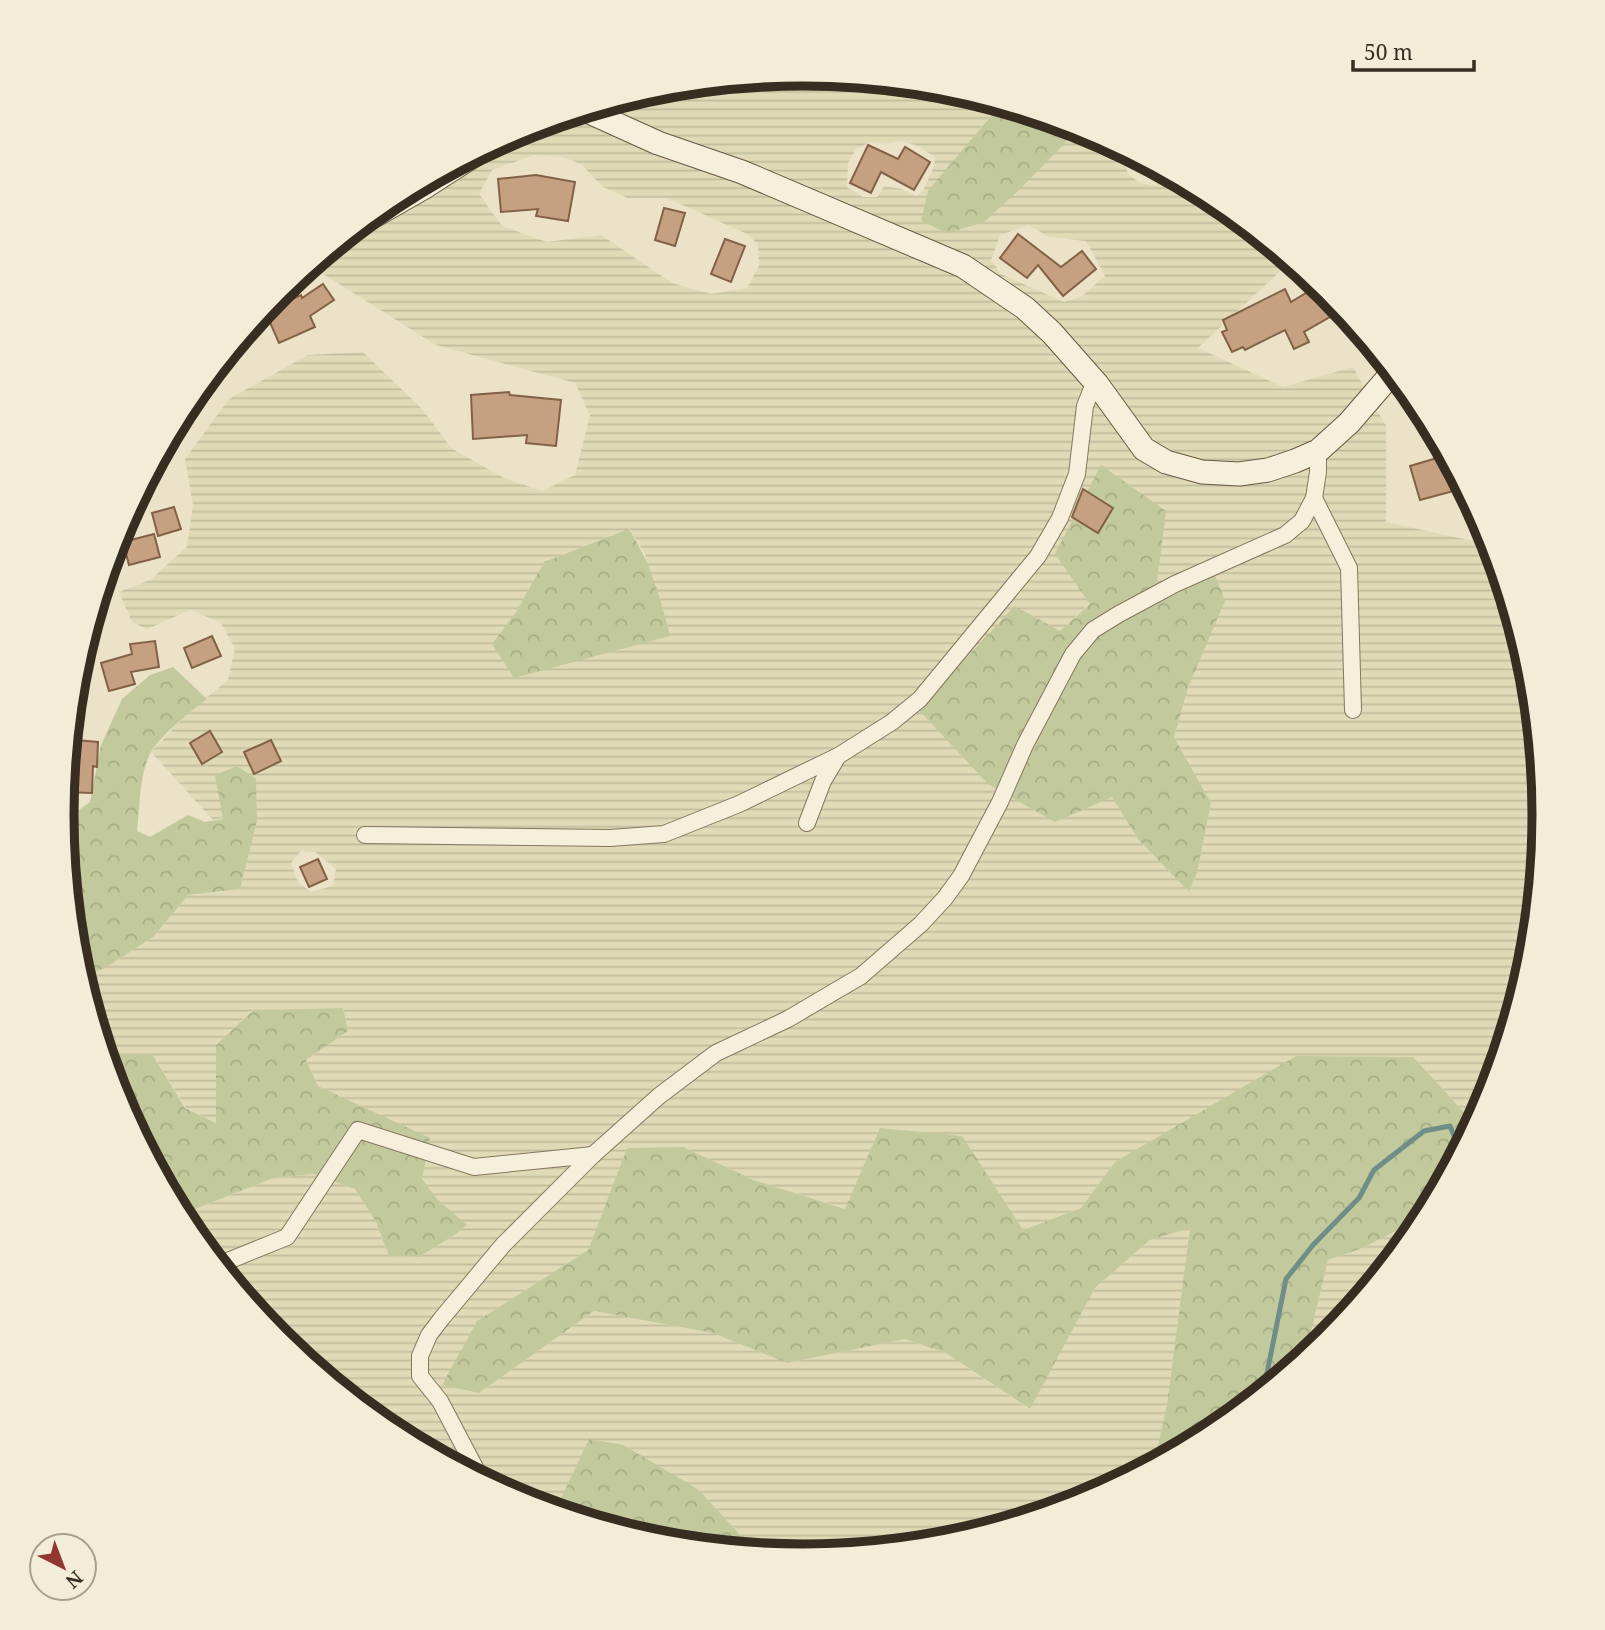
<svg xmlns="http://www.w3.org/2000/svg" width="1605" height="1630" font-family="'Noto Serif',serif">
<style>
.farmland{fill:url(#farmland-rules);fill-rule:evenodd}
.forest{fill:url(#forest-crowns)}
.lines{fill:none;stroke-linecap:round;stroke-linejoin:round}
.stream{stroke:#708e88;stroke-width:5}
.building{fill:#c6a181;stroke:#836146;stroke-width:2}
.street-casing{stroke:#86755f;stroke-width:18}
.secondary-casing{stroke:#685642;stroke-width:25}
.street{stroke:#f6efdb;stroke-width:16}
.secondary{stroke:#f6efdb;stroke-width:23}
.rim{fill:none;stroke:#382d21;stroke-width:9}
</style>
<defs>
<pattern id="farmland-rules" width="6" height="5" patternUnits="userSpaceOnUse" patternTransform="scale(1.75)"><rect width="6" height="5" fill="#e0dbb6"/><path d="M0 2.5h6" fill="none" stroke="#c1bc9c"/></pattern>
<pattern id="forest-crowns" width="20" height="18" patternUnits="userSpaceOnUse" patternTransform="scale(1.75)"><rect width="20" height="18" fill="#c2c99d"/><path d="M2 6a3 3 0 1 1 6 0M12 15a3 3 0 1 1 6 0" fill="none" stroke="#a7ad87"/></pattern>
</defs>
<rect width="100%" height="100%" fill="#ebe2c8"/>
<!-- farmland -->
<g class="farmland">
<path d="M803 74 948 88 1001 104 975 134 1066 142V124L1087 130 1126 152 1123 156 1128 174 1140 183 1155 186 1165 173 1215 199 1291 261 1198 348 1283 387 1353 367 1386 426V522L1491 545 1530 671 1544 815 1529 960 1487 1099 1474 1123 1413 1057 1115 1162 1081 1208 1022 1230 880 1128 846 1209 754 1180 683 1147 627 1148 588 1250 477 1321 443 1385 479 1393 594 1311 713 1333 787 1363 905 1339 946 1353 1029 1409 1095 1288 1150 1240 1190 1228 1167 1404 1154 1464 1086 1500 947 1542 802 1556 756 1552 699 1490 589 1440 555 1511 518 1500 390 1431 373 1417 365 1404 360 1406 278 1339 186 1226 180 1215 273 1178 313 1174 355 1189 376 1222 389 1256 419 1257 456 1234 466 1225 438 1200 363 1109 318 1086 306 1060 348 1031 343 1008 252 1010 216 1045V1123L186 1108 152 1054 110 1055 106 1059 81 977 105 968 153 937 188 895 240 889 247 860 257 821 223 818 213 820 151 752 186 715 228 680 235 648 220 622 190 610 147 629 132 622 119 592 150 580 187 547 193 505 185 459 229 399 308 355 363 352 423 410 451 448 504 478 542 491 575 475 590 415 575 383 436 345 312 267 283 287 391 198 519 130 658 88ZM902 141 918 146 935 157 933 169 923 191 916 196 902 189 884 186 877 197H863L847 187 848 163 856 149 870 142 889 143ZM534 155 564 157 582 165 603 187 628 198H667L747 234 758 244 759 266 747 288 711 294 672 283 601 235 547 242 502 226 479 194 492 170ZM1028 225 1049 237 1086 241 1105 276 1082 296 1064 302 1001 274 991 260 1000 235ZM630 529 646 556 492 645 516 612 544 562ZM1090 603 1154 605 1189 686 1174 737 1211 803 1197 873 1189 892 1138 839 1112 796 1015 606 1060 631ZM301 851 315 852 336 869 333 886 311 892 298 882 291 863Z"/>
<polygon points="1424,1217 1419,1227 1326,1339 1305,1357 1328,1260 1360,1249"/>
</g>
<!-- forest -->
<g class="forest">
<polygon points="1001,104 1066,124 1066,142 1019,190 984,222 947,233 921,221 928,191"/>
<polygon points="1101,465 1166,511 1154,605 1215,575 1225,601 1189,685 1174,737 1211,803 1197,873 1189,892 1138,839 1112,797 1055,822 988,784 918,709 1015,606 1060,631 1090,604 1055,554"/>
<path d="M629 529C651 564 660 596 670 636L514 678 492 644 516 612 544 562Z"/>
<path d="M173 667 207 699C192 710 155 740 149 756 139 778 140 807 137 831L150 837 188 815 205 822 223 819 215 775 237 766 256 779 257 821 240 889 188 895 153 937 105 968 81 977 75 959 62 822 90 802 101 745 122 699 150 675Z"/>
<polygon points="343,1008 348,1031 306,1060 318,1086 430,1138 422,1179 438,1200 467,1225 456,1234 419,1257 389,1256 376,1222 355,1189 313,1174 273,1178 180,1215 118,1098 106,1059 110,1055 152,1054 185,1108 216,1123 216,1045 253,1010"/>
<polygon points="1296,1056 1413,1057 1474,1123 1424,1217 1360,1249 1328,1260 1305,1357 1214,1432 1154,1464 1167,1404 1190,1228 1150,1240 1095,1288 1030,1409 946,1353 905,1339 787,1363 713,1333 594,1311 479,1393 442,1385 477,1321 588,1250 627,1148 683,1147 754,1180 845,1209 880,1128 962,1136 1023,1230 1081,1208 1115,1162"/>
<polygon points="589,1439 623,1445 699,1490 756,1552 657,1542 555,1511"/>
</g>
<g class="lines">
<!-- stream -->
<polyline class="stream" points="1266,1389 1265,1383 1286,1279 1313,1245 1359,1198 1374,1170 1424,1131 1450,1126 1460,1150"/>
</g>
<!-- building -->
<g class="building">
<polygon points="868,145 898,159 905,147 930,162 914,190 881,172 871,193 850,183"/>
<polygon points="536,175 575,182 568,221 536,216 538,209 501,212 498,179"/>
<polygon points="664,208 685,213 675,246 655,240"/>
<polygon points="1018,234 1061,267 1082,251 1096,269 1063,296 1038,265 1027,278 1000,258"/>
<polygon points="725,239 745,246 731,282 711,274"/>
<polygon points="323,284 334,300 310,316 315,327 279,343 265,311 301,295 302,298"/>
<polygon points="1319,285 1342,310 1304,332 1309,342 1294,349 1285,330 1245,350 1243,347 1232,352 1222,332 1227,330 1223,320 1285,289 1291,302"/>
<polygon points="509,392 510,395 561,400 556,446 526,443 527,435 473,439 471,395"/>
<polygon points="1447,455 1457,490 1420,500 1410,466"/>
<polygon points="1083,489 1113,508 1098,533 1072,517"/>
<polygon points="174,507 181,529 158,536 152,513"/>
<polygon points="154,534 160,557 129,565 123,542"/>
<polygon points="212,636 221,656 192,668 184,648"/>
<polygon points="155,641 159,667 131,672 135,684 109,691 101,663 132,654 130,644"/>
<polygon points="210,731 222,752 202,764 190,743"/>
<polygon points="76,740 98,742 97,767 93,766 92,793 63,792 65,777 74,778"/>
<polygon points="271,740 281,761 254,774 244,752"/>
<polygon points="318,859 327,879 309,887 300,867"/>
</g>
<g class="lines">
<defs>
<g id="street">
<polyline points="1314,498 1349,568 1353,710"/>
<polyline points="807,823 823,781 838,756 892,722 920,699 1038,556 1060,518 1077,474 1085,406 1091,391 1097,384"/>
<polyline points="365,835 610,838 664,834 739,804 838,756"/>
<polyline points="218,1265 287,1237 358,1130 474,1167 593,1155"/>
<polyline points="481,1479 440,1401 420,1376 420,1356 429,1335 442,1318 503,1245 593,1155 659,1096 716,1053 788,1019 861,976 921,924 945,898 961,876 1000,802 1025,745 1073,654 1093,630 1119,614 1175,584 1285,535 1302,521 1314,498 1318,472 1318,451"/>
</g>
<g id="secondary">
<polyline points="585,110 658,143 742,172 963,266 1025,308 1052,333 1097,384 1144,449 1166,462 1202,472 1239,474 1268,470 1295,461 1318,451 1349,423 1393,372"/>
<polyline points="360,224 423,188 482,150"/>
</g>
</defs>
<!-- street casing -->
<use href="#street" class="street-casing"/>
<!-- secondary casing -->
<use href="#secondary" class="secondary-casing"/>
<!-- street -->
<use href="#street" class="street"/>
<!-- secondary -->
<use href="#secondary" class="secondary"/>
</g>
<!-- crop -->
<path d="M0 0H1605V1630H0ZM74 815a729 729 0 1 1 1458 0a729 729 0 1 1-1458 0Z" fill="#f3ecd7" fill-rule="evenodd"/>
<path class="rim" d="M74 815a729 729 0 1 1 1458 0a729 729 0 1 1-1458 0Z"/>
<!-- north arrow -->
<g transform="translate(63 1567) rotate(138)"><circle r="33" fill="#f3ecd7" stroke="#a8a08e" stroke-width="2"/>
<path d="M0-5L12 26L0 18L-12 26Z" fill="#903633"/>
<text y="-10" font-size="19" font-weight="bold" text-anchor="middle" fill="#382d21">N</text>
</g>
<!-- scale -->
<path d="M1353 60v10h121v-10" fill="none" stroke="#382d21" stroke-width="3.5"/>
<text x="1364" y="60" font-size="21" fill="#382d21" stroke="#f3ecd7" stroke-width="5" paint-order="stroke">50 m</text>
</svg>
